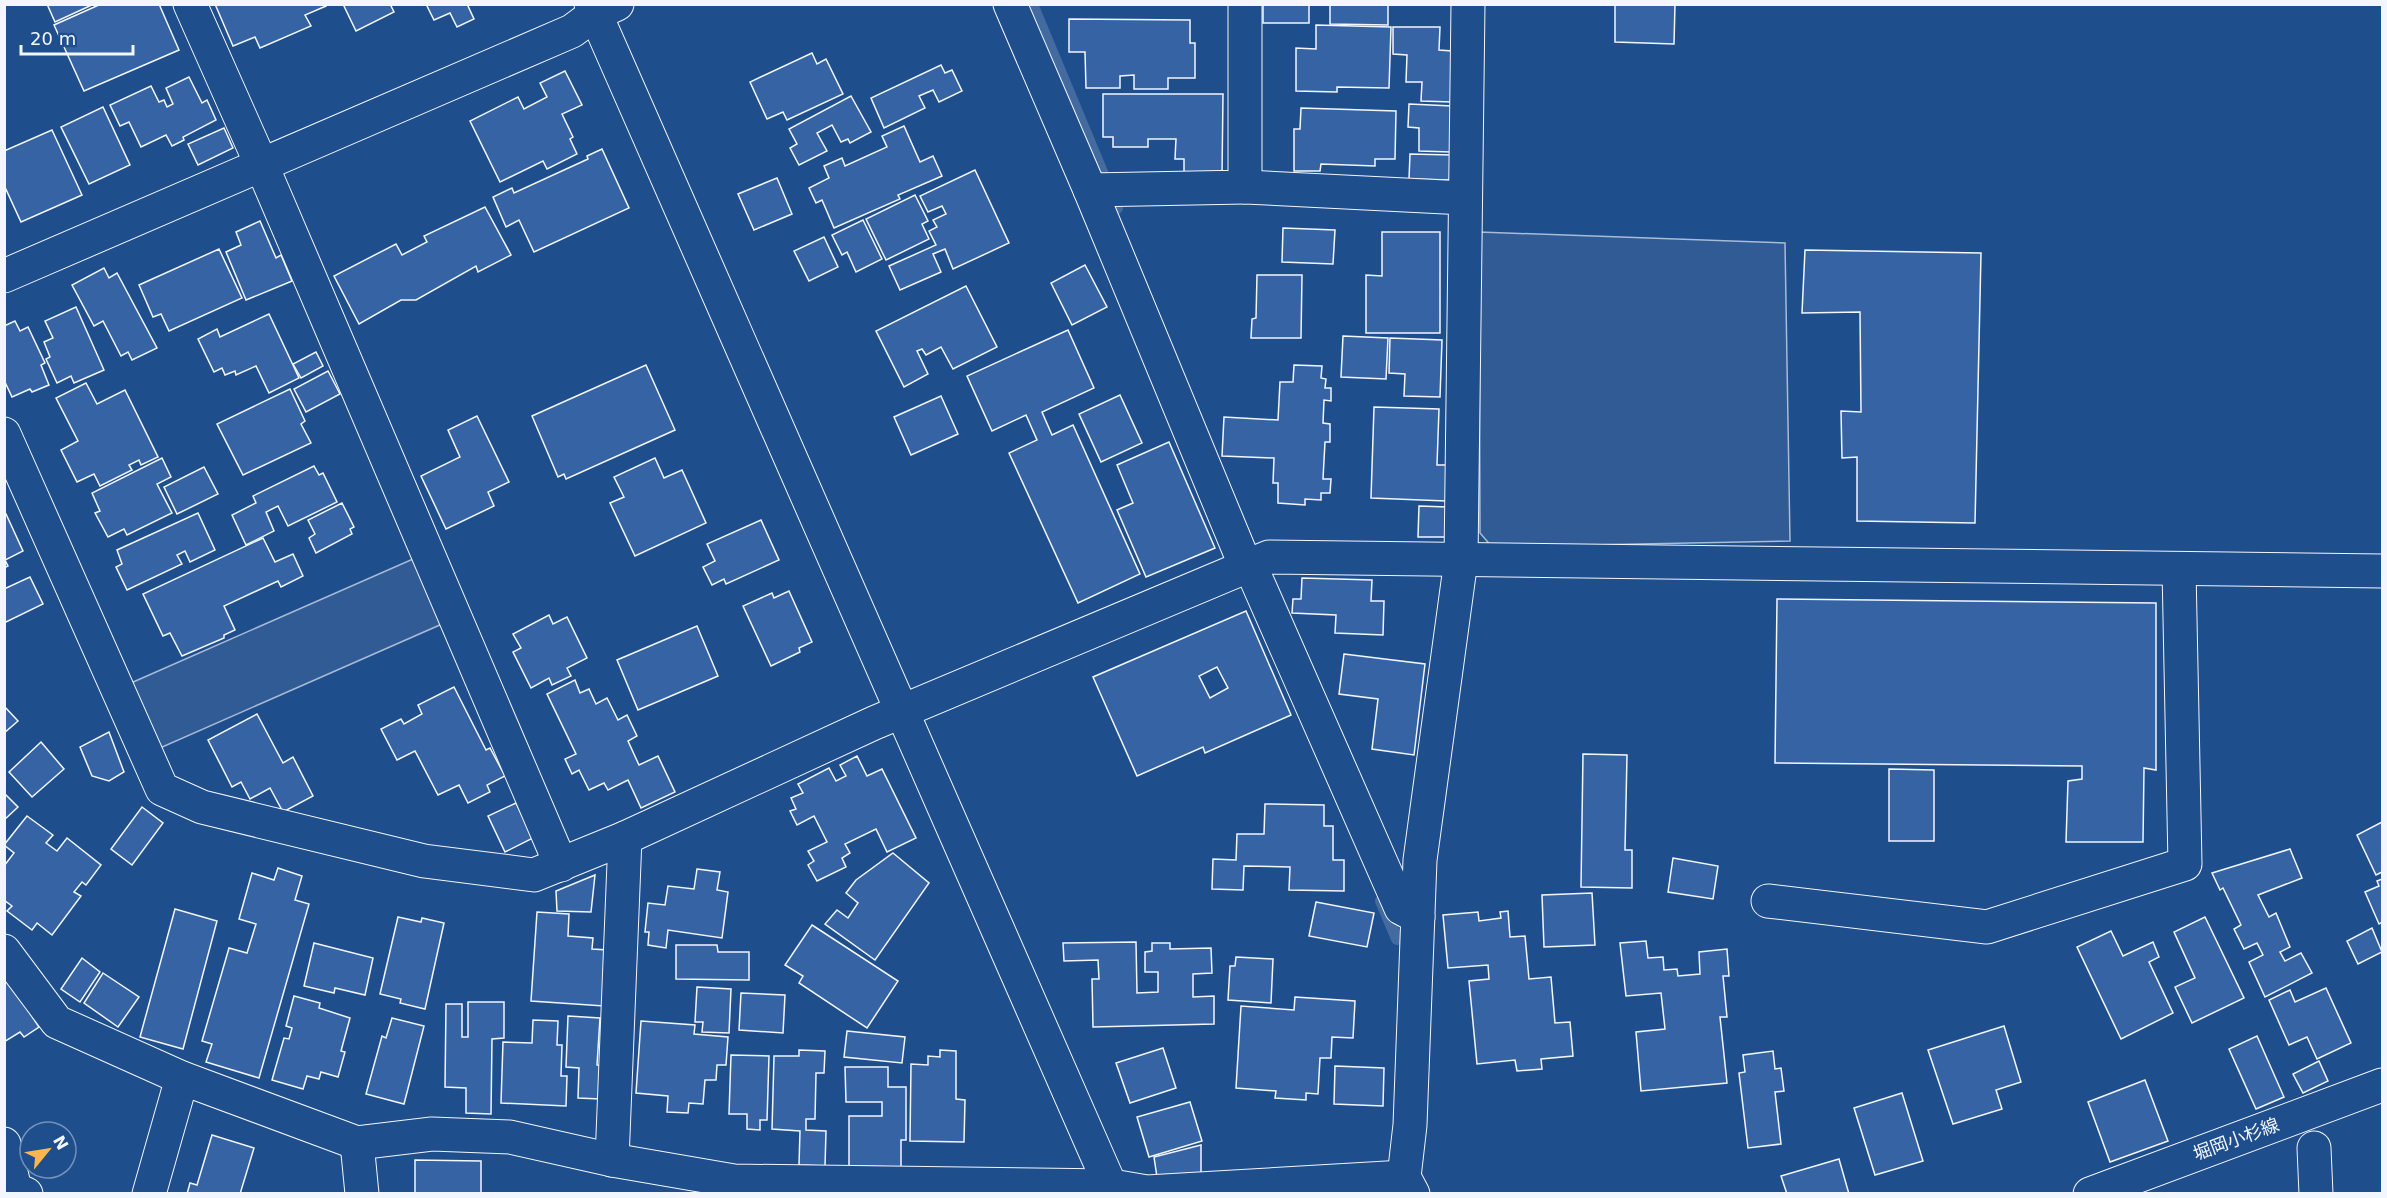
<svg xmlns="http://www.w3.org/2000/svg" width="2387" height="1198" font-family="'DejaVu Sans','Noto Sans JP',sans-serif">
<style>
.built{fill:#305b95;stroke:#a8bbd7;stroke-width:1.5}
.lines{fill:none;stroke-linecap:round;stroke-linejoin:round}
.stream{stroke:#446ba0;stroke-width:12}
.building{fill:#3563a3;stroke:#f2f6ff;stroke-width:1.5;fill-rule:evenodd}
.minor-casing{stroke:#f2f6ff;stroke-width:35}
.major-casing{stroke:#f2f6ff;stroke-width:35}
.minor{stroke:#1f4e8c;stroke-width:33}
.major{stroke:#1f4e8c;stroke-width:33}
.labels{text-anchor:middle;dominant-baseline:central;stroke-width:4.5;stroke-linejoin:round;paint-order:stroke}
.street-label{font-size:18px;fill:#f2f6ff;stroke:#1f4e8c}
</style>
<rect width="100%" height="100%" fill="#1f4e8c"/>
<!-- built -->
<g class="built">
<polygon points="1479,232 1785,243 1790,541 1492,547 1480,533"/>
<polygon points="413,559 442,624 160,748 131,683"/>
</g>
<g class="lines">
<!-- stream -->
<g class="stream">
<polyline points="1032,4 1117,208"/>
<polyline points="1381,901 1397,939"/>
</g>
</g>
<!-- building -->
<g class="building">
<polygon points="47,4 94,4 55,22"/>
<polygon points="101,4 159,4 179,50 84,91 54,25"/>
<polygon points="215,4 325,4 326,6 305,15 311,26 260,48 255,37 233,46"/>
<polygon points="343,4 390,4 394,12 356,31"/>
<polygon points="426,4 471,4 468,6 474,19 457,27 450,13 434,20"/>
<rect x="1263" y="4" width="46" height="19"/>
<polygon points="1330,4 1388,4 1388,25 1330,24"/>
<polygon points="1615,4 1675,4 1674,44 1615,42"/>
<polygon points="1069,19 1190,20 1190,43 1195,43 1195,78 1168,78 1168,89 1134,89 1134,75 1120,76 1120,88 1086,88 1085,52 1069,52"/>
<polygon points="1316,25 1391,27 1389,88 1337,87 1337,92 1296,91 1296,48 1316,49"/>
<polygon points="1393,27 1440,27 1439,50 1452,51 1452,102 1421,101 1422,82 1406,82 1407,55 1393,54"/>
<polygon points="812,53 817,64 826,59 843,94 787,120 783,112 767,119 750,82"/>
<polygon points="941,65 945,73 952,70 962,91 939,102 933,90 919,96 925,108 884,128 871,98"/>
<polygon points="565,71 582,105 562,114 573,137 570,139 577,154 547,169 543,161 500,182 470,121 518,97 524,109 547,97 540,83"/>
<polygon points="189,77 202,103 207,100 216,120 183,137 184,140 172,146 166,135 141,147 129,122 120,126 110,105 151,86 159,102 164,100 167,107 173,104 166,88"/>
<polygon points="1103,94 1223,94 1222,175 1184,175 1184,159 1175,159 1176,139 1148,139 1148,147 1113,147 1113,137 1103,137"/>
<polygon points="851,96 871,132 850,143 848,139 841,142 832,125 817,133 827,151 799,165 790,148 797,144 789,129"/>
<polygon points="1409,104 1452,106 1451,152 1419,151 1419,128 1408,127"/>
<polygon points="103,107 130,165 89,184 61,127"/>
<polygon points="1301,108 1396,111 1395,159 1375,159 1375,166 1321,164 1320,171 1294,171 1294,129 1300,129"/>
<polygon points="904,126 920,162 933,156 942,176 898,195 900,199 834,228 822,200 816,203 809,188 829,178 824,166 842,158 845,166 887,147 882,136"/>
<polygon points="224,128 233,148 198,165 188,144"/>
<polygon points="52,130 82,195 21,222 4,185 4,151"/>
<polygon points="602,149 629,208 534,252 519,220 506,227 493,197 512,188 514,193 588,159 587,156"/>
<polygon points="1410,154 1452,155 1451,180 1409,179"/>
<polygon points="975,170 1009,243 953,269 945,249 933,254 941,272 900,290 889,266 936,245 929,231 937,227 933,220 946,214 942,206 928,212 920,196"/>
<polygon points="777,178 792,214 754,230 738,194"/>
<polygon points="915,195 928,221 922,224 929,239 886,260 866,219"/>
<polygon points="485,207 511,255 478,272 476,266 416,300 401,300 359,324 334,276 396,244 402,255 427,242 424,236"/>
<polygon points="863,220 882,259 856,272 847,252 842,255 832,235"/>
<polygon points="260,221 276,258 281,255 292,281 246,300 226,252 241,245 236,232"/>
<polygon points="1283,228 1335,230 1333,264 1282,262"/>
<polygon points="1382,232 1440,232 1440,333 1366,333 1366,275 1382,276"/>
<polygon points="824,237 838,267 809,281 794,251"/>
<polygon points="219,249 242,298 169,331 161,314 153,317 139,285"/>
<polygon points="1805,250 1981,253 1975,523 1857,521 1857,457 1842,458 1841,411 1861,412 1860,312 1802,313"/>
<polygon points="1085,265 1107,307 1072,325 1051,283"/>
<polygon points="104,268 109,278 117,273 157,348 132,360 128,352 121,356 103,321 94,326 72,285"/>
<polygon points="1257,275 1302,275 1301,338 1251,338 1252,319 1256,318"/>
<polygon points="966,286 997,347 953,369 941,347 926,355 922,349 917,351 928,374 904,387 876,331"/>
<polygon points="76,307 104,370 74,383 71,376 57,383 46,359 50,357 44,342 53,338 45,321"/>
<polygon points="269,314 299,378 269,393 256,366 236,375 235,371 225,375 222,368 214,372 198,339 217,329 220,337"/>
<polygon points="15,321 20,331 28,327 45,363 41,365 49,385 32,392 30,389 12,397 4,380 4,326"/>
<polygon points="1068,330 1094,388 1042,412 1052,435 1073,425 1140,574 1078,603 1009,453 1037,440 1026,415 992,431 967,376"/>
<polygon points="1343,336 1388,338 1386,379 1341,377"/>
<polygon points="1390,338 1442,340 1440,397 1404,396 1405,374 1389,373"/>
<polygon points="316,352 323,366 301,378 293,364"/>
<polygon points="646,365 675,430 566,479 564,474 558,477 532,416"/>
<polygon points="1294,365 1322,366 1321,378 1326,379 1325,388 1331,388 1331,401 1324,400 1323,423 1330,424 1330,442 1325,442 1323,479 1331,479 1330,493 1321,493 1321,500 1305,499 1305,505 1278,503 1278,483 1273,483 1274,458 1222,456 1224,417 1278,420 1280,382 1293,382"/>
<polygon points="328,371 340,394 306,412 294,389"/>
<polygon points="86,383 97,404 125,390 158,457 141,465 139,460 129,465 132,470 100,486 94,474 77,482 61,450 78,441 56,398"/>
<polygon points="290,389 305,421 301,424 311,443 243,475 217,424"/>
<polygon points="1120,395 1142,443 1101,462 1079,414"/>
<polygon points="941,396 958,434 911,455 894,417"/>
<polygon points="1374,407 1439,409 1437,465 1447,465 1446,501 1371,498"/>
<polygon points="477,416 509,482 488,492 494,506 446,529 421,476 460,457 448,430"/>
<polygon points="1169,442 1215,548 1146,577 1117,510 1133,503 1117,465"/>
<polygon points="162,458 171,477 157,484 172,513 127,535 124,529 108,537 95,513 100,511 92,493"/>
<polygon points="655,458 664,478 682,470 706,523 635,556 610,503 624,497 614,477"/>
<polygon points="314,466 319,475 323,473 337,502 288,526 278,506 266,512 274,531 246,545 232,515 256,503 253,496"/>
<polygon points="204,467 218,494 177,514 164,487"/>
<polygon points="342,503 354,527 350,529 352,534 316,553 309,538 315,534 308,520"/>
<polygon points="1419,506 1447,507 1447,537 1418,537"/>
<polygon points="198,513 215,550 190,562 185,551 177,555 182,564 127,590 116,567 122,564 117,550"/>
<polygon points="6,514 23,551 5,560 8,566 4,568 4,515"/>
<polygon points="761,520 779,560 726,584 724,579 712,585 703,567 715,561 707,544"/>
<polygon points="263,538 275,562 293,554 303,576 281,587 278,581 224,606 235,630 224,635 224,638 182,656 170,633 163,636 143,594"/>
<polygon points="30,577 43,604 6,622 4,618 4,589"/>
<polygon points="1302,578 1372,580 1371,601 1384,601 1383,635 1335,633 1336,615 1292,613 1293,599 1301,599"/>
<polygon points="789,591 812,642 799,648 800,652 771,666 743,606 772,593 774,598"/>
<polygon points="1777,599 2156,603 2156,770 2144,768 2143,842 2066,842 2068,781 2082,779 2082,766 1775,763"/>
<path d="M1246 611 1291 715 1205 753 1203 747 1137 776 1093 677ZM1217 667 1228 688 1210 698 1199 676Z"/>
<polygon points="549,615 553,624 567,617 587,658 567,668 571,676 552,685 549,678 531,688 513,652 521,648 513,634"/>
<polygon points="697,626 718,676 638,710 617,660"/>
<polygon points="1344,654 1425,664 1414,755 1372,749 1378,699 1339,694"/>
<polygon points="575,680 580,693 589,689 596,704 607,698 618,720 627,715 637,736 628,741 639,765 658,756 675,792 641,808 628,780 608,790 604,783 589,790 579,770 572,774 565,759 576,754 547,694"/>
<polygon points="454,687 486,750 490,748 505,776 487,785 490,792 468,803 459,785 438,795 415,751 397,760 381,729 401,719 404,724 422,714 418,705"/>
<polygon points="4,706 18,721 4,733"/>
<polygon points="257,714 283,763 293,757 313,796 283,812 270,788 250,799 241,782 232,787 208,740"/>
<polygon points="109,732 124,772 109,781 92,776 80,747"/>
<polygon points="41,742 64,769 32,797 9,772"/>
<polygon points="1583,754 1627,755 1625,850 1632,850 1632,888 1581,887"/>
<polygon points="857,756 867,776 882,769 916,838 887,852 876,829 845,844 850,853 842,858 846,867 817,881 808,865 814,861 808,851 827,842 814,816 797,825 790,811 796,809 791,798 803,793 798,784 829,768 836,781 846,776 840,765"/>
<polygon points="1889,769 1934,770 1934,841 1889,841"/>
<polygon points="4,793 18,807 4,820"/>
<polygon points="516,803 533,838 505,852 488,816"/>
<polygon points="1265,804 1324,805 1324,826 1333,826 1333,860 1344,860 1344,891 1289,890 1290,867 1244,866 1243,890 1212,889 1213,859 1236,860 1237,834 1264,834"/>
<polygon points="142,807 163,823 132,865 111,849"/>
<polygon points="27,816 53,835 46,843 57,851 67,838 101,865 86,885 82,882 74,892 81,896 52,935 37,923 32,930 7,911 12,906 4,900 4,866 14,853 4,845"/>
<polygon points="2382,822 2382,872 2376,875 2357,835"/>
<polygon points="2290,849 2302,878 2258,895 2269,917 2276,913 2290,947 2280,952 2285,961 2301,953 2312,973 2265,997 2249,962 2263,955 2257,943 2244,949 2234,929 2241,925 2223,888 2220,890 2212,873"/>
<polygon points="893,853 929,883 875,960 825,924 837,910 848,918 858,903 846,893 856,880"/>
<polygon points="1673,858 1718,866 1713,899 1668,892"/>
<polygon points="278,868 302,876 295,900 309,904 259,1078 206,1062 212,1044 202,1041 229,948 247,953 256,924 239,919 252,873 274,880"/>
<polygon points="697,869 720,872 717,890 728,892 722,938 668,930 666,948 648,945 649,932 645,932 648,903 665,905 668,886 694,889"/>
<polygon points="595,875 591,912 557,911 556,891"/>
<polygon points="2382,879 2382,922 2379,924 2365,892 2379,886 2377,881"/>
<polygon points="1592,893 1595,945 1544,947 1542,895"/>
<polygon points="1316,902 1374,913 1367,947 1309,936"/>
<polygon points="175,909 217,921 183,1049 140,1037"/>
<polygon points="1508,911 1510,937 1525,936 1529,979 1551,977 1555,1023 1570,1022 1573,1056 1541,1059 1542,1069 1517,1071 1515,1060 1477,1064 1469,981 1489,979 1488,965 1448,968 1443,915 1478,912 1479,921 1501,918 1500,912"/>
<polygon points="537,912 569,914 568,936 593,938 592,949 608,950 604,1006 531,1001"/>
<polygon points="398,917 421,922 422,918 444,923 425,1009 400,1003 401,999 380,994"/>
<polygon points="2205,917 2244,998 2192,1023 2175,987 2195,978 2174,932"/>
<polygon points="812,925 898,981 867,1028 799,983 803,976 785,965"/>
<polygon points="2372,928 2382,952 2358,964 2347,941"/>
<polygon points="2111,931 2123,956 2153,942 2159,957 2149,962 2173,1013 2121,1039 2077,947"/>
<polygon points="1646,941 1648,958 1663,957 1664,970 1677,969 1678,976 1700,974 1699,952 1727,949 1729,976 1723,976 1727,1017 1720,1017 1727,1083 1641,1091 1636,1032 1665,1029 1661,993 1626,996 1620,943"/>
<polygon points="1136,942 1137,993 1158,992 1158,972 1145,972 1145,952 1152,951 1152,943 1170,943 1170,949 1211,948 1212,973 1193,974 1193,997 1214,996 1214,1024 1093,1027 1092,979 1099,979 1098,960 1064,961 1063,943"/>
<polygon points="314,943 373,958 365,995 335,988 334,993 304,986"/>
<polygon points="676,945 717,945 718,952 749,952 749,980 676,979"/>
<polygon points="1236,957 1273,959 1271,1003 1228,1000 1230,966 1235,966"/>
<polygon points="82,958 100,972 80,1002 61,989"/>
<polygon points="103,973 139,997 118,1027 84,1003"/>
<polygon points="4,974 39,1027 24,1037 20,1032 4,1042"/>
<polygon points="697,987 731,989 729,1033 702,1032 703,1022 695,1022"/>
<polygon points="2326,988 2351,1043 2317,1059 2307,1037 2289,1045 2269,1000 2290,990 2295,1002"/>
<polygon points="741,993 785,995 783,1033 739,1030"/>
<polygon points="294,996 320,1003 319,1008 350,1018 341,1051 345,1052 338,1077 321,1072 319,1079 307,1076 303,1089 272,1080 284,1038 289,1039 292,1028 286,1026"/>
<polygon points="1295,997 1355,1001 1353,1038 1332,1037 1331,1058 1320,1058 1318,1094 1306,1093 1306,1100 1275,1098 1276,1091 1236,1088 1241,1006 1294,1010"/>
<polygon points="468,1002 504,1002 504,1038 492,1039 491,1114 466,1113 466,1088 445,1087 446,1004 462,1004 462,1037 468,1037"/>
<polygon points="568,1016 600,1018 597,1065 602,1066 600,1099 578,1098 579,1068 566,1067"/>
<polygon points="392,1018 424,1026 404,1104 366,1094 382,1036 386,1038"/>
<polygon points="533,1020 558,1021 557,1045 562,1045 561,1076 567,1076 566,1106 501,1103 503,1042 532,1043"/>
<polygon points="641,1021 695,1025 694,1034 728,1037 726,1065 717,1065 716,1080 705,1080 703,1104 689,1103 688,1113 667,1112 668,1096 636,1093"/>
<polygon points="2004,1026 2021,1082 1996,1090 2002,1109 1953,1124 1928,1050"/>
<polygon points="847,1031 905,1037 902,1063 844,1057"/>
<polygon points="2257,1036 2284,1097 2256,1109 2229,1049"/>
<polygon points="1163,1048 1176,1088 1130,1103 1116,1063"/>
<polygon points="799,1050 825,1051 824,1073 816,1073 815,1119 806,1119 806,1130 826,1131 825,1166 799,1165 800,1131 772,1129 774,1056 799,1056"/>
<polygon points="940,1050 956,1051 956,1099 965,1100 964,1142 910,1141 911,1064 928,1065 928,1056 940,1057"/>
<polygon points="1773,1051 1775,1069 1781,1068 1784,1091 1775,1092 1781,1144 1748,1148 1739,1073 1745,1072 1743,1055"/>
<polygon points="731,1055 769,1056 767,1120 760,1120 760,1130 747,1129 747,1114 729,1114"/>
<polygon points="2319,1061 2328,1081 2303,1093 2293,1074"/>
<polygon points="1335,1066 1384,1068 1383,1106 1334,1104"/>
<polygon points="845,1067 888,1067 888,1087 906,1087 906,1140 901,1140 901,1167 849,1166 849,1116 882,1116 882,1102 846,1102"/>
<polygon points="2145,1080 2168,1141 2110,1162 2088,1102"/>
<polygon points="1902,1093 1923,1161 1875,1175 1854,1108"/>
<polygon points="1190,1102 1202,1141 1149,1157 1137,1117"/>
<polygon points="212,1135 254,1148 240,1194 187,1194 190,1183 197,1185"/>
<polygon points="1201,1145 1201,1173 1157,1177 1154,1157"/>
<polygon points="1839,1159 1849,1194 1787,1194 1781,1176"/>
<polygon points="415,1160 481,1161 481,1193 483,1194 415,1194"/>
</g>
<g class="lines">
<defs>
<g id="minor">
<polyline points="190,4 262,166 561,865"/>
<polyline points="591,4 1114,1194"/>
<polyline points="1010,4 1090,190 1245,187 1245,4"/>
<polyline points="1245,187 1465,198"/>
<polyline points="1090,190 1246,567"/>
<polyline points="4,276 572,31 595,14 617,4"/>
<polyline points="4,434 162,789 202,807 424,861 534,875 625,838 874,723 1269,557 2382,571"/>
<polyline points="1250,565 1401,908 1418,917"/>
<polyline points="1768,901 1987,927 2185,864 2179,569"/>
<polyline points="4,951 57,1022 182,1078 357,1143 432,1134 510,1137 612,1160 734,1181 1112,1186 1147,1192 1404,1177"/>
<polyline points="357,1143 362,1194"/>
<polyline points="4,1144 15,1189 26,1194"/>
<polyline points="2314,1148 2316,1194"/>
<polyline points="612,1160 625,838"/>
<polyline points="149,1194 182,1078"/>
<polyline points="1413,1194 1404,1177 1410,1125 1420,860 1461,560 1468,4"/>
</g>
<polyline id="major" points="2090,1194 2382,1085"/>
</defs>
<!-- minor casing -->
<use href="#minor" class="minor-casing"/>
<!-- major casing -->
<use href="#major" class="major-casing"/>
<!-- minor -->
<use href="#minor" class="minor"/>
<!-- major -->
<use href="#major" class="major"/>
</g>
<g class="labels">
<!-- street labels -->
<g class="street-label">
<text transform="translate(2236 1139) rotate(-20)">堀岡小杉線</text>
</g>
</g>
<!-- border -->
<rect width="2387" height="1198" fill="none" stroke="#f2f6ff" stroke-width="12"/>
<!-- north arrow -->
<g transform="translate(48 1150) rotate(60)"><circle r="28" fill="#1f4e8c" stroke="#7391ba" stroke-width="1.5"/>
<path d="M0-4.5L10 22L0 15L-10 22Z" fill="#ffb74d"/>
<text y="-9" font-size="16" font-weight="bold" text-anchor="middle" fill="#f2f6ff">N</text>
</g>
<!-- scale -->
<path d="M21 45v9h112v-9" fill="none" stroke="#f2f6ff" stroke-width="3"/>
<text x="30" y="45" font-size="18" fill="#f2f6ff" stroke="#1f4e8c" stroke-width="4.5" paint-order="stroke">20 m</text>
</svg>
